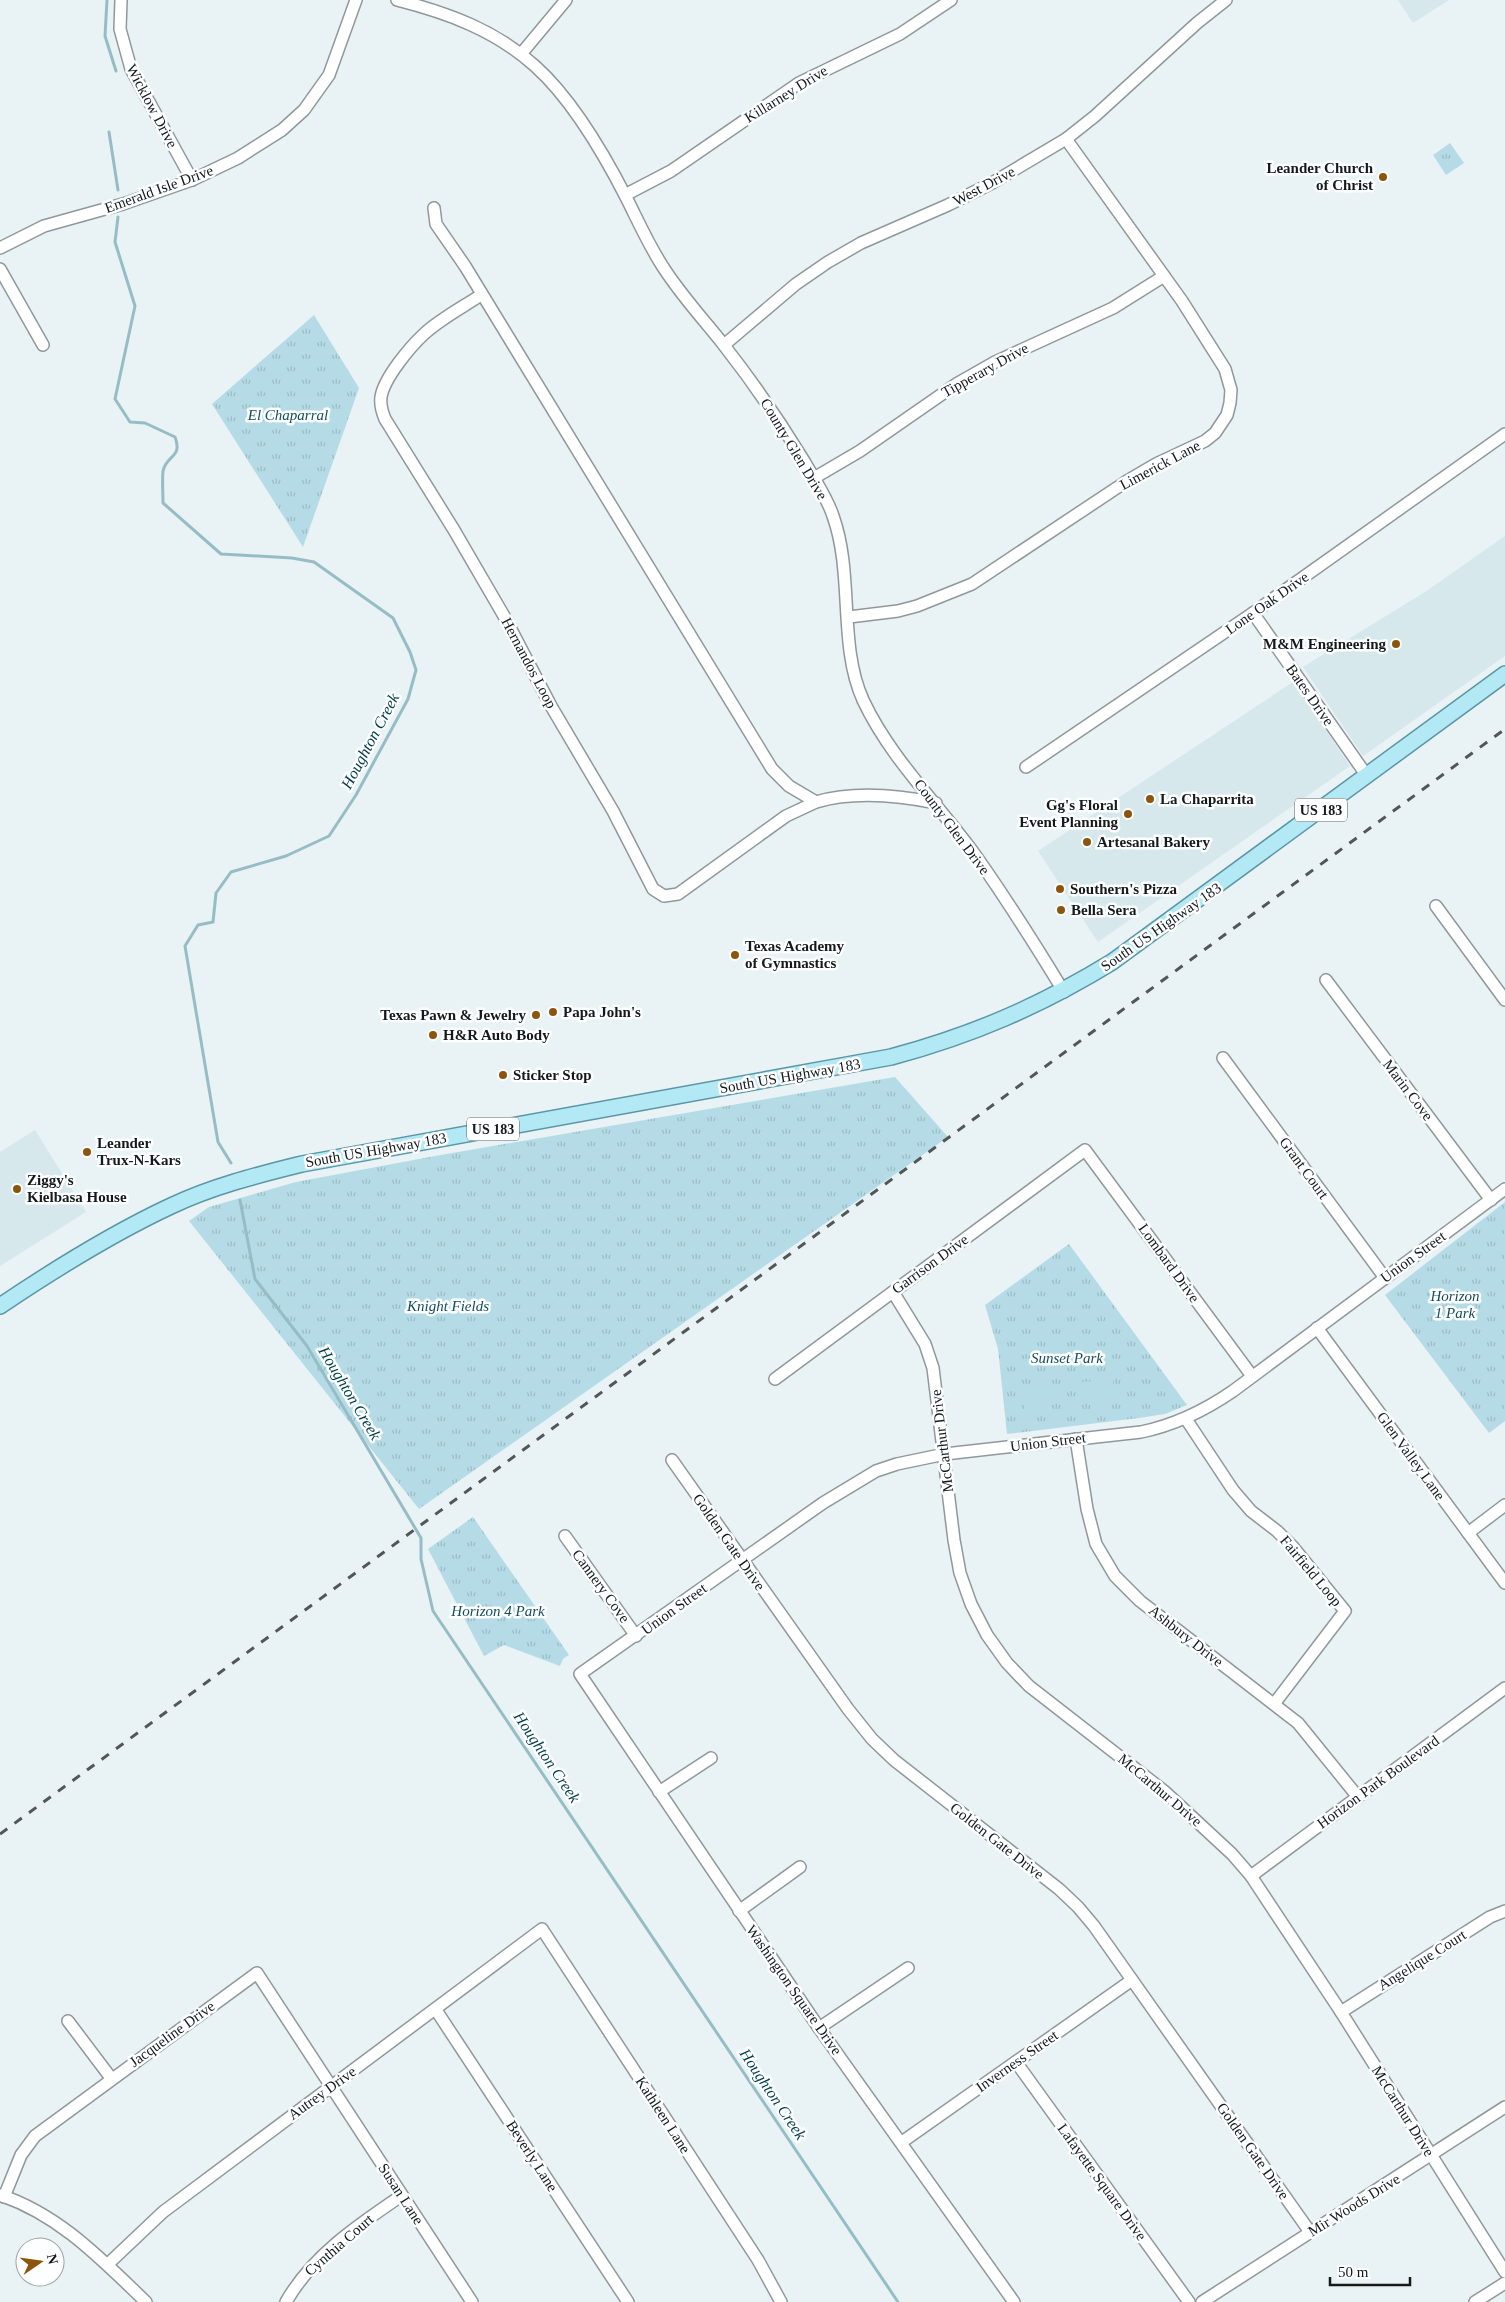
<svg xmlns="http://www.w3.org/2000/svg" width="1505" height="2302" font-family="Georgia,serif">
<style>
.built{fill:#d6e8ec}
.park{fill:url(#park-tufts)}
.pitch{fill:#b5dce6}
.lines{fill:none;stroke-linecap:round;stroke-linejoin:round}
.stream{stroke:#96bdc6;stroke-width:3}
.minor-casing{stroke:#90989b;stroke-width:14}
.major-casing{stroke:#5b96a4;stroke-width:18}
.minor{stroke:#fff;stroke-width:11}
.major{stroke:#b3e9f5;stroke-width:15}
.rail{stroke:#515657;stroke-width:3;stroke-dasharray:9 9;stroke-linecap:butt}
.poi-dot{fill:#8d540c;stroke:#fcfeff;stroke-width:2}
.labels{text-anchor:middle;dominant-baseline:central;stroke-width:5;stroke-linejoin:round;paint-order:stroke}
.shield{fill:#fcfeff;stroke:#5a5e5e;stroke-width:1}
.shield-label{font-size:14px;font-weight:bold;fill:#151919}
.street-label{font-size:15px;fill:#151919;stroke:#fcfeff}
.poi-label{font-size:15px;font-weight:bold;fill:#151919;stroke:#fcfeff;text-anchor:start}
.park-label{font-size:15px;font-style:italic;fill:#154d59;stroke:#fcfeff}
.water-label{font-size:16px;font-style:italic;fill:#003c47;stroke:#fcfeff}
</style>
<defs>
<pattern id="park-tufts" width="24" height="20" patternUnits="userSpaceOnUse" patternTransform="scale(1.25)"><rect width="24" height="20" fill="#b5dce6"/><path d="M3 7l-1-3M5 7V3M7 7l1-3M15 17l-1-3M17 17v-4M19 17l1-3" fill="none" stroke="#9bbcc5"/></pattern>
</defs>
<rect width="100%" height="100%" fill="#e9f2f5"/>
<!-- built -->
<g class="built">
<polygon points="1398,0 1449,0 1413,23"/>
<polygon points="1505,536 1505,656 1363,756 1303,667 1425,592"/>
<polygon points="1293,682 1350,766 1098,942 1038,851"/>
<polygon points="35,1130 86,1212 0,1266 0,1152"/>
</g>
<!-- park -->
<g class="park">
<polygon points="1450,143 1464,163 1446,175 1433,155"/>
<polygon points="314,315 359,388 303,547 212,404"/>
<polygon points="895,1077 948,1137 419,1509 189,1221 209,1207 296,1182 435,1156"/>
<polygon points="1505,1202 1505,1421 1489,1433 1385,1295"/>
<polygon points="1069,1244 1187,1405 1165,1414 1139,1418 1007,1434 998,1349 985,1305"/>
<polygon points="473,1517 569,1655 563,1659 560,1666 504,1645 484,1656 428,1549"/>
</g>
<!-- pitch -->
<g class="pitch">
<polygon points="1113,1380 1115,1398 1082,1402 1080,1382"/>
<polygon points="1049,1384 1051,1408 1025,1411 1022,1387"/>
</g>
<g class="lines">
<!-- stream -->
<g class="stream">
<polyline points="107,0 105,36 116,71"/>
<polyline points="109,132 118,190"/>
<path d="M118 217 115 242 135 306 115 399 130 422 145 423 175 437C183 458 166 455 163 471 162 481 163 492 163 503L221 554 292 558 314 562 393 618 410 652 416 670 408 699 356 795 329 836 286 856 231 872 216 893 213 922 198 925 185 946 218 1142 231 1163"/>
<polyline points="240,1200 255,1279 307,1346 421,1538 421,1559 433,1611 898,2302"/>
</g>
<defs>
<g id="minor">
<polyline points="121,0 120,29 131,69 192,180"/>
<path d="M397 0C448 13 495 30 535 66 573 100 604 154 627 199 639 223 650 248 665 270 682 296 703 319 723 344 752 381 779 420 804 461 814 479 827 497 833 516 854 574 838 645 863 700 890 758 939 805 976 856 1007 900 1036 946 1064 992"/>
<polyline points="521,54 566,0"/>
<polyline points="625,195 671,171 799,83 900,34 951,0"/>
<path d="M434 208 436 224 465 266 772 769 789 786 816 802C854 791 897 795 936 803"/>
<polyline points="0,248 44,226 123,204 192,180 238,158 282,130 304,110 329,75 356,0"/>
<polyline points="0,269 43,345"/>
<path d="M481 295C463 307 440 319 424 334 410 347 384 378 381 397 380 405 382 412 385 419L454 530 504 616 551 706 613 811 653 889 664 896 678 894 786 816 816 802"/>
<polyline points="724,345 796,284 828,262 861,243 948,205 992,183 1066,139 1095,116 1197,23 1226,0"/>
<polyline points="814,478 860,451 958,383 995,362 1113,308 1164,276"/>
<polyline points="1253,613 1367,776"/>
<polyline points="849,617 898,611 917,606 972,584 1127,481 1156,464 1205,441 1215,433 1227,415 1230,403 1231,390 1225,369 1182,301 1066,139"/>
<polyline points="1026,767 1253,613 1505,434"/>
<polyline points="1436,906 1505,1000"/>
<polyline points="1326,980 1491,1200"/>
<polyline points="1223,1058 1385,1278"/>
<polyline points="893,1292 925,1344 933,1368 954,1540 960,1573 971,1604 987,1635 1007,1663 1029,1686 1164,1791 1232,1854 1251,1876 1341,2012 1505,2272"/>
<polyline points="1317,1328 1505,1583"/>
<polyline points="775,1379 1085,1150 1252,1376"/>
<polyline points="1186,1419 1233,1490 1251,1511 1277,1531 1293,1547 1345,1611 1274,1704"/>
<polyline points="1076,1439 1087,1509 1096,1544 1115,1576 1140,1601 1298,1723 1358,1797"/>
<polyline points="672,1460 848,1709 872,1739 894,1760 1059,1889 1078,1907 1094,1926 1310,2232"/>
<polyline points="1468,1533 1505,1505"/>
<polyline points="565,1536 636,1636"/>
<polyline points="659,1792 711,1758"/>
<polyline points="1251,1876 1505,1688"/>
<polyline points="739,1911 800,1867"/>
<polyline points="436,2010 628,2302"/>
<polyline points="1341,2012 1490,1917 1505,1911"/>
<polyline points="68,2021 111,2078"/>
<polyline points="819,2028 908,1968"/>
<polyline points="1016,2062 1189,2302"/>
<polyline points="902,2142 1132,1980"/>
<path d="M0 2195C60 2215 102 2260 146 2302"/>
<polyline points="4,2197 21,2155 35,2136 257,1973 472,2302"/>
<polyline points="108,2264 163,2212 542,1929 758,2260 781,2302"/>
<path d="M286 2302C312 2256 358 2225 401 2196"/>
<path d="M1014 2302 819 2028 580 1674 823 1503 876 1471 897 1464 945 1454 1141 1432C1175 1425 1204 1411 1233 1391L1505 1189"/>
<polyline points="1202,2302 1505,2107"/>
<polyline points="1475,2302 1505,2283"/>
</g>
<path id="major" d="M0 1306C55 1269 111 1234 171 1206 213 1186 258 1175 302 1164L891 1057C973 1035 1040 1006 1112 962L1505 674"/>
</defs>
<!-- minor casing -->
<use href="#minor" class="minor-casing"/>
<!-- major casing -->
<use href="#major" class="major-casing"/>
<!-- minor -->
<use href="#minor" class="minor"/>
<!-- major -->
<use href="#major" class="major"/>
<!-- rail -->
<polyline class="rail" points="0,1834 1505,729"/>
</g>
<!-- markers -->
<g class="poi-dot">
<circle cx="1383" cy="177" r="5"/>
<circle cx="1396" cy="644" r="5"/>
<circle cx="1150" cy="799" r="5"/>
<circle cx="1128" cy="814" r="5"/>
<circle cx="1087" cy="842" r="5"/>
<circle cx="1060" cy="889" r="5"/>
<circle cx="1061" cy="910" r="5"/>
<circle cx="735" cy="955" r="5"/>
<circle cx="553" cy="1012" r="5"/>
<circle cx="536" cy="1015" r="5"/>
<circle cx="433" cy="1035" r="5"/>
<circle cx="503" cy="1075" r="5"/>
<circle cx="87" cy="1152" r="5"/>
<circle cx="17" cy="1189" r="5"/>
</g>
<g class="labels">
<!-- shield labels -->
<g class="shield">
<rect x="1295" y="798.5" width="52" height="23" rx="4"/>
<rect x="467" y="1117.5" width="52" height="23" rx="4"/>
</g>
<g class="shield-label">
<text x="1321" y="810">US 183</text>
<text x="493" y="1129">US 183</text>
</g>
<!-- street labels -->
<g class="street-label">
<text transform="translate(786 94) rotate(-32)">Killarney Drive</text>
<text transform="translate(152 106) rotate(62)">Wicklow Drive</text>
<text transform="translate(984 186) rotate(-28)">West Drive</text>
<text transform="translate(159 189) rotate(-20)">Emerald Isle Drive</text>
<text transform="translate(985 370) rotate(-29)">Tipperary Drive</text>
<text transform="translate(794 449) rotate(59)">County Glen Drive</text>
<text transform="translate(1160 465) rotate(-28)">Limerick Lane</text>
<text transform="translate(1267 603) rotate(-35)">Lone Oak Drive</text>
<text transform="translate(529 663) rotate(62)">Hernandos Loop</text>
<text transform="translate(1310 695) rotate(55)">Bates Drive</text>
<text transform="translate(952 827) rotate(53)">County Glen Drive</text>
<text transform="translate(1161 927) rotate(-35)">South US Highway 183</text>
<text transform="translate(790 1076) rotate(-10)">South US Highway 183</text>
<text transform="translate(1408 1090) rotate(53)">Marin Cove</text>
<text transform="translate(376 1150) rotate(-10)">South US Highway 183</text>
<text transform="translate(1304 1168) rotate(54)">Grant Court</text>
<text transform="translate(1413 1257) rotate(-36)">Union Street</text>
<text transform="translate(1169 1263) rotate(54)">Lombard Drive</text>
<text transform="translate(930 1264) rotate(-36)">Garrison Drive</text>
<text transform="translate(942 1441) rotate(-97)">McCarthur Drive</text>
<text transform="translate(1048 1442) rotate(-7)">Union Street</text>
<text transform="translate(1411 1456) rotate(54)">Glen Valley Lane</text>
<text transform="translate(729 1542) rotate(55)">Golden Gate Drive</text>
<text transform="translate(1311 1571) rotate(50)">Fairfield Loop</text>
<text transform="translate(601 1586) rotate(54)">Cannery Cove</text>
<text transform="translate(674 1609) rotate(-36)">Union Street</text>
<text transform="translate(1186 1636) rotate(38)">Ashbury Drive</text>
<text transform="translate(1378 1782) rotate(-36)">Horizon Park Boulevard</text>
<text transform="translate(1160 1790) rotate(40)">McCarthur Drive</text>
<text transform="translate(997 1841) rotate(38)">Golden Gate Drive</text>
<text transform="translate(1422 1960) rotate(-32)">Angelique Court</text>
<text transform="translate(794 1990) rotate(55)">Washington Square Drive</text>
<text transform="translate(172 2034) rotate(-36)">Jacqueline Drive</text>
<text transform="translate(1017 2061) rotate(-35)">Inverness Street</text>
<text transform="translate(322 2093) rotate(-36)">Autrey Drive</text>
<text transform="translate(1403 2111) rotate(58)">McCarthur Drive</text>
<text transform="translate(663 2115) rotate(57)">Kathleen Lane</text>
<text transform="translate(1253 2151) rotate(55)">Golden Gate Drive</text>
<text transform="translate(532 2156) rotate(57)">Beverly Lane</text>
<text transform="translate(1102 2182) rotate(54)">Lafayette Square Drive</text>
<text transform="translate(401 2194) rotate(57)">Susan Lane</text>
<text transform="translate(1354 2205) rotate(-32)">Mir Woods Drive</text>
<text transform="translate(339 2245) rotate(-41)">Cynthia Court</text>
</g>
<!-- poi labels -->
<g class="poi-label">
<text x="1373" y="168" text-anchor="end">Leander Church<tspan x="1373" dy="17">of Christ</tspan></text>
<text x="1386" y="644" text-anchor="end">M&amp;M Engineering</text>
<text x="1160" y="799">La Chaparrita</text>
<text x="1118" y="805" text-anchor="end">Gg's Floral<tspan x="1118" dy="17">Event Planning</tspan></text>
<text x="1097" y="842">Artesanal Bakery</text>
<text x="1070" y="889">Southern's Pizza</text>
<text x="1071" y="910">Bella Sera</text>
<text x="745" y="946">Texas Academy<tspan x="745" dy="17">of Gymnastics</tspan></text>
<text x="563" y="1012">Papa John's</text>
<text x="526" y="1015" text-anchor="end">Texas Pawn &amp; Jewelry</text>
<text x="443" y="1035">H&amp;R Auto Body</text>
<text x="513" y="1075">Sticker Stop</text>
<text x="97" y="1143">Leander<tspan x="97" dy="17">Trux-N-Kars</tspan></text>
<text x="27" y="1180">Ziggy's<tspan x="27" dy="17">Kielbasa House</tspan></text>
</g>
<!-- park labels -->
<g class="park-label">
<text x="288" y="415">El Chaparral</text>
<text x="1455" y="1296">Horizon<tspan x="1455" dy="17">1 Park</tspan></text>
<text x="448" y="1306">Knight Fields</text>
<text x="1067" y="1358">Sunset Park</text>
<text x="498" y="1611">Horizon 4 Park</text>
</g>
<!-- water labels -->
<g class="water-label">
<text transform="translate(370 741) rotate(-62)">Houghton Creek</text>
<text transform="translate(350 1393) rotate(59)">Houghton Creek</text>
<text transform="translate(547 1757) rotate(56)">Houghton Creek</text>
<text transform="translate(773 2094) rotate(56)">Houghton Creek</text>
</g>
</g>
<!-- north arrow -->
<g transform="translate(40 2262) rotate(77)"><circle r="24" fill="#fcfeff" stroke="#a0a2a3"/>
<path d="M0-4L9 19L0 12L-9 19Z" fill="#8d540c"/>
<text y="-8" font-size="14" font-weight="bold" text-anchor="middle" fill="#151919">N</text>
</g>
<!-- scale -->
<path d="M1330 2277v8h80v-8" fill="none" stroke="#151919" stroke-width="2.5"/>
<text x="1338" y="2277" font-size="15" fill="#151919" stroke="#fcfeff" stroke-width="4" paint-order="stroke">50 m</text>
</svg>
